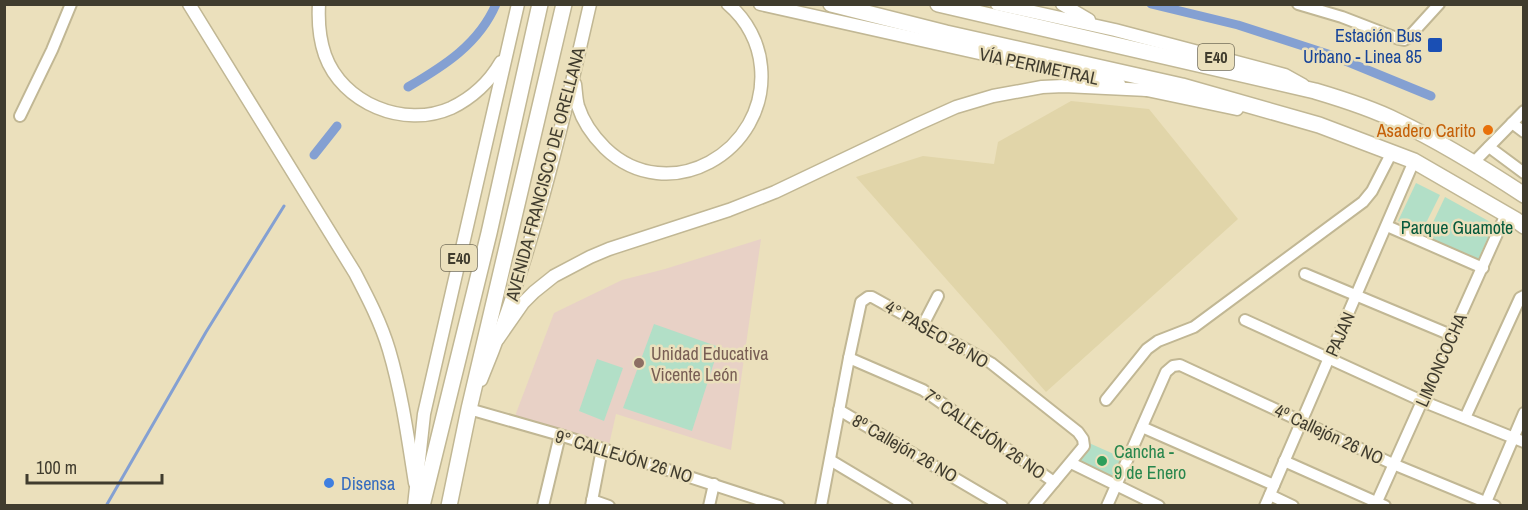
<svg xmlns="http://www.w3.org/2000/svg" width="1528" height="510" font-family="'Archivo Narrow',sans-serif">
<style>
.built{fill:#e1d5a9}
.education{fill:#e8d1c6}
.green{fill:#b2dfc7}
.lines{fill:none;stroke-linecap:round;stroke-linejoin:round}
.stream{stroke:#84a0d2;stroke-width:3}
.canal{stroke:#84a0d2;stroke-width:9}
.minor-casing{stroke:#c1b794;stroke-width:14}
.major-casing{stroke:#c1b794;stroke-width:15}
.highway-casing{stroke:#c1b794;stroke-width:18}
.minor{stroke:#fff;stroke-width:10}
.major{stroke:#fff;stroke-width:12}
.highway{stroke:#fff;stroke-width:15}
.transit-dot{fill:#1a4fb4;stroke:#ebe0bc;stroke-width:2}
.food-dot{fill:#e8710a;stroke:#ebe0bc;stroke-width:2}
.education-dot{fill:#8d6e63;stroke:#ebe0bc;stroke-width:2}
.leisure-dot{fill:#2e9e5b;stroke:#ebe0bc;stroke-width:2}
.shop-dot{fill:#3f7fe0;stroke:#ebe0bc;stroke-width:2}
.labels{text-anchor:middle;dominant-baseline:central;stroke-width:5;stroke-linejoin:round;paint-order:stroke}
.shield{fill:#ebe0bc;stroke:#736d59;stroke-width:1.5}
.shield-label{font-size:16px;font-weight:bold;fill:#403c2e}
.transit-label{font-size:18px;fill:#164399;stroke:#ebe0bc;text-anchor:end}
.street-label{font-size:18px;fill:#403c2e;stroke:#ebe0bc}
.food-label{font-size:18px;fill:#c56008;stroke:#ebe0bc;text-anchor:end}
.park-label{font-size:18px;fill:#05593b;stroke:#ebe0bc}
.education-label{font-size:18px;fill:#785e54;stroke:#ebe0bc;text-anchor:start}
.leisure-label{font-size:18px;fill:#27864d;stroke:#ebe0bc;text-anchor:start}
.shop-label{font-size:18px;fill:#366cbe;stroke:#ebe0bc;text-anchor:start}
</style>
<rect width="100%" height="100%" fill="#ebe0bc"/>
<!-- built -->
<polygon class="built" points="1071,101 1149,109 1238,219 1046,392 856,177 923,156 994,164 998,142"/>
<!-- education -->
<polygon class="education" points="761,239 731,450 616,414 609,445 515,416 554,313 622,280 665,269"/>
<!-- green -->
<g class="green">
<polygon points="1416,183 1440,195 1421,233 1398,221"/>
<polygon points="1445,197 1494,224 1478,260 1426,237"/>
<polygon points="654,324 719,347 692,431 623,408"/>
<polygon points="597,359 623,368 604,421 579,411"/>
<polygon points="1089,443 1125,459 1115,479 1080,462"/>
</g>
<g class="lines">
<!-- stream -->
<polyline class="stream" points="106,506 206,332 284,206"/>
<!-- canal -->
<g class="canal">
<polyline points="1151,4 1238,25 1331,55 1431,96"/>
<path d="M408 87C444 66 479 44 496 4"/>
<polyline points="314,155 337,126"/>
</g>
<defs>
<g id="minor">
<polyline points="1298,4 1342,17 1399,39 1404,40 1408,38 1439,4"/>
<polyline points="20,116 52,50 71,4"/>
<polyline points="1512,123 1524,132"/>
<polyline points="1489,147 1524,173"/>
<polyline points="1474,162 1524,111"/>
<polyline points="1387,226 1483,268"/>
<polyline points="1305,274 1451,335"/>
<polyline points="1245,320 1422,401 1524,442"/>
<polyline points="923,325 938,296"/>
<polyline points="849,358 923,390 1054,482"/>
<polyline points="1106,400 1147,349 1158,341 1194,327 1363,202 1372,191 1392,152"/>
<polyline points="469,409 560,435 779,506"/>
<polyline points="839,410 1002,506"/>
<polyline points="1465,418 1520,298 1524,296"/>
<polyline points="1142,427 1274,485"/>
<polyline points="830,460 907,506"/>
<polyline points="1284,461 1385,506"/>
<polyline points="1071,463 1159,506"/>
<polyline points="1270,495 1293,506"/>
<polyline points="592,500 609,506"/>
<polyline points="1486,502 1524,413"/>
<polyline points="543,506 560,435"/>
<polyline points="591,506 602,449"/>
<polyline points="709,506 714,484"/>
<polyline points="821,506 849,358 861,302 868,297 872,297 991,363 1078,432 1083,439 1084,446 1034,506"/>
<polyline points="1107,506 1166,372 1173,366 1180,365 1393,464 1495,506"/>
<polyline points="1265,506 1414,161"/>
<polyline points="1375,506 1506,214"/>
</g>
<g id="major">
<path d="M189 4 355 273C368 298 381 323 389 350 402 394 408 439 415 483"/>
<path d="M319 4C318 22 319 38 325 55 342 103 404 129 451 108 472 98 490 81 501 62"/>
<polyline points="760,4 1119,84"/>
<polyline points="997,4 1115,30 1285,75 1303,85"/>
<polyline points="1062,4 1089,20"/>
<path d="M575 84C576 91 576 99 578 106 583 122 594 137 605 148 668 209 769 152 761 67 759 43 747 20 728 4"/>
<polyline points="1142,89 1237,109"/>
<polyline points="498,339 523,303 534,292 554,276 590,257 609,249 729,210 775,192 918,124 956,107 993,96 1042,87 1064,86 1148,90"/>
<path d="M481 380C531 260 561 132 590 4"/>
<polyline points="414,506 424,414 518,4"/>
</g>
<g id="highway">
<polyline points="831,4 946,33 1182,86 1319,125 1414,161 1516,220 1524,226"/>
<path d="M938 4 1315 91C1342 99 1371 108 1397 121 1441 142 1483 168 1524 195"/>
<polyline points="422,506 489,233 540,4"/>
<polyline points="449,506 469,409 564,4"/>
</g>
</defs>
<!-- minor casing -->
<use href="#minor" class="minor-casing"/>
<!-- major casing -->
<use href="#major" class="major-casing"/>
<!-- highway casing -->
<use href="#highway" class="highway-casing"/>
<!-- minor -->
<use href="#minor" class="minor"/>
<!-- major -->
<use href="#major" class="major"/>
<!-- highway -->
<use href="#highway" class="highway"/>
</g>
<!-- markers -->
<rect class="transit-dot" x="1427" y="37" width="16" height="16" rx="3"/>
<circle class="food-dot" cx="1488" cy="130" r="6"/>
<circle class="education-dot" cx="639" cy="363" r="6"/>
<circle class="leisure-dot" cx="1102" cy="461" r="6"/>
<circle class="shop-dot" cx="329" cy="483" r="6"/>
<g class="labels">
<!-- shield labels -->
<g class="shield">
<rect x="1198" y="44" width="36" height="26" rx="4.5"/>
<rect x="441" y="245" width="36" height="26" rx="4.5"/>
</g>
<g class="shield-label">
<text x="1216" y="57">E40</text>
<text x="459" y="258">E40</text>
</g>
<!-- transit labels -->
<g class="transit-label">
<text x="1422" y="35">Estación Bus<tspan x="1422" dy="21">Urbano - Linea 85</tspan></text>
</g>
<!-- street labels -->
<g class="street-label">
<text transform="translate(1039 66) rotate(12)">VÍA PERIMETRAL</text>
<text transform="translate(545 174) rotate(-75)">AVENIDA FRANCISCO DE ORELLANA</text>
<text transform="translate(937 334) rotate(30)">4° PASEO 26 NO</text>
<text transform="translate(1340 334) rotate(-66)">PAJAN</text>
<text transform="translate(1441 360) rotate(-66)">LIMONCOCHA</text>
<text transform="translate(985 434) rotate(35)">7° CALLEJÓN 26 NO</text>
<text transform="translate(1329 434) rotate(25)">4º Callejón 26 NO</text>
<text transform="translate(905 448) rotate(30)">8º Callejón 26 NO</text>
<text transform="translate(624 456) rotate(17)">9° CALLEJÓN 26 NO</text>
</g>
<!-- food labels -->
<g class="food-label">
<text x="1476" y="130">Asadero Carito</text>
</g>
<!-- park labels -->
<g class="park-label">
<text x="1457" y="227">Parque Guamote</text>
</g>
<!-- education labels -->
<g class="education-label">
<text x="651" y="353">Unidad Educativa<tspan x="651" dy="21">Vicente León</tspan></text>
</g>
<!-- leisure labels -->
<g class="leisure-label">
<text x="1114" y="451">Cancha -<tspan x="1114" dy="21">9 de Enero</tspan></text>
</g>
<!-- shop labels -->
<g class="shop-label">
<text x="341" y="483">Disensa</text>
</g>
</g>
<!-- border -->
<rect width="1528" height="510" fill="none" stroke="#403c2e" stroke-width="12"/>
<!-- scale -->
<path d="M27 474v9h135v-9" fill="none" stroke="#403c2e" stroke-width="3"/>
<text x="36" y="474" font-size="18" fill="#403c2e" stroke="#ebe0bc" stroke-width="4.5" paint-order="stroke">100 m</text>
</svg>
